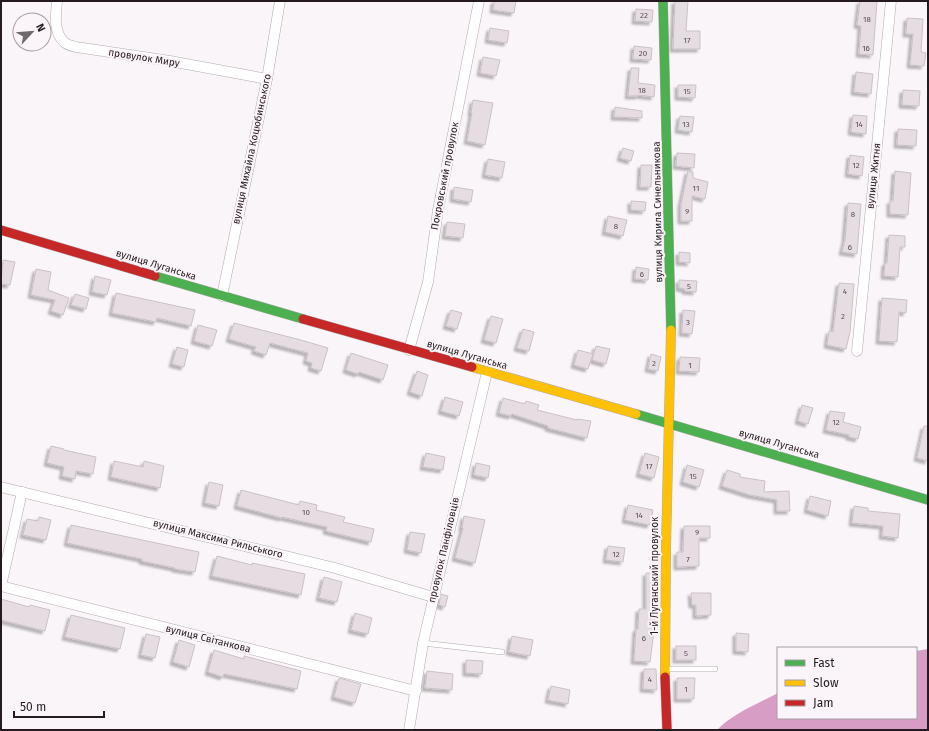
<svg xmlns="http://www.w3.org/2000/svg" width="929" height="731" font-family="'Fira Sans',sans-serif">
<style>
.water{fill:#d89dc4}
.building{fill:#e6dde2;stroke:#cac1c6;filter:url(#shadow)}
.lines{fill:none;stroke-linecap:round;stroke-linejoin:round}
.lane-casing{stroke:#b2aaaf;stroke-width:6}
.street-casing{stroke:#b2aaaf;stroke-width:11}
.fast-casing{stroke:#b2aaaf;stroke-width:10}
.slow-casing{stroke:#b2aaaf;stroke-width:10}
.jam-casing{stroke:#b2aaaf;stroke-width:10}
.lane{stroke:#fefefe;stroke-width:5}
.street{stroke:#fefefe;stroke-width:10}
.fast{stroke:#4caf50;stroke-width:9}
.slow{stroke:#ffc107;stroke-width:9}
.jam{stroke:#c62828;stroke-width:9}
.labels{text-anchor:middle;dominant-baseline:central;stroke-width:4;stroke-linejoin:round;paint-order:stroke}
.number-label{font-size:8px;fill:#574c52}
.street-label{font-size:10px;fill:#261a21;stroke:#fbf4f8}
</style>
<defs>
<filter id="shadow"><feDropShadow dx="-3" dy="3" stdDeviation="1" flood-color="#0004"/></filter>
</defs>
<rect width="100%" height="100%" fill="#faf5f8"/>
<!-- water -->
<path class="water" d="M928 649V730H717C732 714 759 703 778 693V718H916V651Z"/>
<!-- building -->
<g class="building">
<polygon points="494,1 516,1 514,13 493,10"/>
<polygon points="675,1 688,1 686,31 700,31 700,49 673,49"/>
<polygon points="860,1 877,1 873,55 859,54 861,26 857,25"/>
<polygon points="636,9 653,10 652,22 635,21"/>
<polygon points="907,18 923,19 921,52 926,53 924,66 910,65 913,34 906,34"/>
<polygon points="490,28 509,31 507,43 488,40"/>
<polygon points="634,46 652,48 651,60 633,59"/>
<polygon points="483,57 500,60 496,76 480,73"/>
<polygon points="631,68 639,68 638,83 655,85 654,97 638,95 638,96 628,96"/>
<polygon points="856,72 873,74 871,94 854,92"/>
<polygon points="678,85 696,85 695,98 678,97"/>
<polygon points="903,90 920,91 919,106 902,105"/>
<polygon points="473,100 493,103 485,145 467,141 472,113 471,113"/>
<polygon points="615,107 642,111 642,118 614,117"/>
<polygon points="853,115 867,116 866,134 851,132"/>
<polygon points="680,116 694,117 692,132 678,130"/>
<polygon points="898,129 917,130 916,146 897,145"/>
<polygon points="623,148 634,151 631,161 620,158"/>
<polygon points="677,153 695,154 694,168 676,166"/>
<polygon points="850,155 864,157 862,176 848,174"/>
<polygon points="488,159 505,162 502,178 485,175"/>
<polygon points="641,165 652,165 651,187 640,187"/>
<polygon points="688,171 693,172 693,178 708,182 705,199 692,196 692,221 681,221 681,204"/>
<polygon points="895,171 911,173 908,215 890,214 890,201 893,201"/>
<polygon points="454,187 473,190 471,202 453,199"/>
<polygon points="631,201 646,202 645,211 631,210"/>
<polygon points="848,203 861,204 857,254 842,252 845,240"/>
<polygon points="608,216 627,220 623,236 605,232"/>
<polygon points="447,222 465,224 463,238 445,236"/>
<polygon points="889,235 905,236 905,247 900,247 898,277 884,276 885,263 887,263"/>
<polygon points="679,252 690,253 690,263 679,262"/>
<polygon points="3,260 15,262 10,285 1,284"/>
<polygon points="636,267 649,269 648,280 635,279"/>
<polygon points="36,269 51,272 48,290 69,298 63,315 51,311 55,300 31,295"/>
<polygon points="95,276 111,280 107,295 92,292"/>
<polygon points="679,280 697,281 696,292 685,291 685,289 679,288"/>
<polygon points="839,283 854,284 850,332 846,349 827,345 829,331 833,332"/>
<polygon points="116,293 195,310 191,326 157,318 156,322 112,313"/>
<polygon points="75,294 89,298 86,309 71,305"/>
<polygon points="882,298 907,300 906,313 899,312 897,342 879,341"/>
<polygon points="451,310 462,313 457,329 446,326"/>
<polygon points="683,310 695,311 692,334 682,333"/>
<polygon points="491,316 503,319 496,343 484,340"/>
<polygon points="234,323 301,340 328,348 321,371 311,368 312,363 306,361 308,353 270,343 266,355 254,351 256,347 229,339"/>
<polygon points="198,325 217,330 212,346 194,341"/>
<polygon points="523,329 534,332 529,351 517,348"/>
<polygon points="596,346 610,349 606,364 592,360"/>
<polygon points="177,347 188,350 184,367 172,364"/>
<polygon points="578,350 593,354 588,369 574,365"/>
<polygon points="351,353 388,365 383,380 359,372 358,374 346,370"/>
<polygon points="651,354 661,357 658,371 648,369"/>
<polygon points="680,357 700,358 699,372 679,371"/>
<polygon points="417,371 428,375 422,396 410,392"/>
<polygon points="445,397 463,402 459,416 441,411"/>
<polygon points="503,398 525,404 526,401 539,405 537,410 577,420 577,419 591,421 587,438 548,428 548,426 512,414 511,416 499,413"/>
<polygon points="802,405 813,408 808,424 798,421"/>
<polygon points="830,411 845,413 843,422 861,427 858,439 849,437 849,435 826,430"/>
<polygon points="924,426 928,426 928,461 917,458"/>
<polygon points="51,446 64,449 64,450 96,457 93,474 76,471 75,479 62,476 64,467 47,463"/>
<polygon points="426,453 445,457 443,470 423,467"/>
<polygon points="645,453 659,457 654,478 639,474"/>
<polygon points="114,461 143,467 144,461 164,466 160,488 111,477"/>
<polygon points="476,463 490,466 488,478 474,475"/>
<polygon points="687,465 704,470 699,487 683,482"/>
<polygon points="727,470 740,474 740,477 765,481 764,492 789,491 790,511 777,511 777,500 750,495 722,486"/>
<polygon points="209,482 223,485 219,506 205,503"/>
<polygon points="241,490 299,505 300,501 317,505 316,510 345,517 343,522 374,529 371,542 326,531 327,527 282,517 282,518 237,506"/>
<polygon points="810,496 831,501 828,516 807,510"/>
<polygon points="628,505 653,510 650,525 625,520"/>
<polygon points="854,506 868,508 868,511 900,514 898,538 882,536 883,526 852,523"/>
<polygon points="464,516 485,520 475,563 455,558 463,528 462,528"/>
<polygon points="39,517 51,520 46,540 23,535 27,519 38,521"/>
<polygon points="71,525 199,552 195,572 175,569 175,568 142,561 142,559 67,543"/>
<polygon points="684,526 710,526 710,538 699,538 699,566 677,567 677,552 683,552"/>
<polygon points="410,532 425,534 421,553 407,550"/>
<polygon points="608,546 625,548 623,562 606,560"/>
<polygon points="217,556 252,565 252,563 305,574 301,595 212,576"/>
<polygon points="646,573 657,573 655,623 650,662 634,661 636,629 638,629 639,609 646,609"/>
<polygon points="324,577 342,582 337,602 319,598"/>
<polygon points="691,593 711,593 711,615 696,616 696,605 692,605"/>
<polygon points="441,594 448,596 445,607 439,605"/>
<polygon points="1,599 29,607 30,605 50,610 45,631 1,620"/>
<polygon points="355,613 372,618 368,634 351,630"/>
<polygon points="71,615 125,628 120,649 65,637"/>
<polygon points="736,633 749,634 748,652 736,651"/>
<polygon points="146,634 160,637 155,658 141,655"/>
<polygon points="512,636 533,640 530,656 509,652"/>
<polygon points="179,640 195,645 189,667 173,662"/>
<rect x="676" y="646" width="20" height="14"/>
<polygon points="214,650 244,659 244,656 301,671 297,689 224,674 223,677 208,672"/>
<polygon points="466,660 483,661 482,674 466,673"/>
<polygon points="644,669 656,669 657,690 643,689"/>
<polygon points="427,671 453,674 452,690 425,688"/>
<polygon points="339,678 361,684 355,703 334,697"/>
<polygon points="677,678 695,678 694,699 677,699"/>
<polygon points="551,686 570,690 568,704 548,700"/>
</g>
<g class="lines">
<defs>
<g id="lane">
<polyline points="423,643 502,652"/>
<polyline points="666,669 715,669"/>
</g>
<g id="street">
<path d="M57 1C56 14 53 32 64 42 67 45 72 46 76 47L170 61 267 79"/>
<polyline points="222,296 267,79 280,1"/>
<polyline points="409,350 428,282 438,210 479,1"/>
<polyline points="857,351 891,1"/>
<polyline points="1,487 335,568 433,597"/>
<polyline points="1,586 416,691"/>
<polyline points="1,586 22,492"/>
<polyline points="409,730 423,643 487,372"/>
</g>
<g id="fast">
<polyline points="663,1 671,330"/>
<polyline points="155,276 303,319"/>
<polyline points="636,414 928,500"/>
</g>
<g id="slow">
<polyline points="472,367 636,414"/>
<polyline points="665,677 666,547 671,330"/>
</g>
<g id="jam">
<polyline points="1,230 155,276"/>
<polyline points="303,319 472,367"/>
<polyline points="665,677 667,730"/>
</g>
</defs>
<!-- lane casing -->
<use href="#lane" class="lane-casing"/>
<!-- street casing -->
<use href="#street" class="street-casing"/>
<!-- fast casing -->
<use href="#fast" class="fast-casing"/>
<!-- slow casing -->
<use href="#slow" class="slow-casing"/>
<!-- jam casing -->
<use href="#jam" class="jam-casing"/>
<!-- lane -->
<use href="#lane" class="lane"/>
<!-- street -->
<use href="#street" class="street"/>
<!-- fast -->
<use href="#fast" class="fast"/>
<!-- slow -->
<use href="#slow" class="slow"/>
<!-- jam -->
<use href="#jam" class="jam"/>
</g>
<g class="labels">
<!-- number labels -->
<g class="number-label">
<text x="644" y="15">22</text>
<text x="867" y="19">18</text>
<text x="687" y="40">17</text>
<text x="866" y="48">16</text>
<text x="643" y="53">20</text>
<text x="642" y="90">18</text>
<text x="687" y="91">15</text>
<text x="686" y="124">13</text>
<text x="859" y="124">14</text>
<text x="856" y="165">12</text>
<text x="696" y="188">11</text>
<text x="687" y="211">9</text>
<text x="853" y="214">8</text>
<text x="616" y="226">8</text>
<text x="850" y="247">6</text>
<text x="642" y="274">6</text>
<text x="689" y="286">5</text>
<text x="845" y="291">4</text>
<text x="843" y="316">2</text>
<text x="688" y="322">3</text>
<text x="654" y="363">2</text>
<text x="690" y="365">1</text>
<text x="836" y="422">12</text>
<text x="649" y="466">17</text>
<text x="693" y="476">15</text>
<text x="306" y="512">10</text>
<text x="639" y="515">14</text>
<text x="697" y="532">9</text>
<text x="616" y="554">12</text>
<text x="688" y="559">7</text>
<text x="644" y="638">6</text>
<text x="686" y="653">5</text>
<text x="650" y="679">4</text>
<text x="686" y="689">1</text>
</g>
<!-- street labels -->
<g class="street-label">
<text transform="translate(144 58) rotate(9)">провулок Миру</text>
<text transform="translate(252 149) rotate(-78)">вулиця Михайла Коцюбинського</text>
<text transform="translate(445 176) rotate(-79)">Покровський провулок</text>
<text transform="translate(874 176) rotate(-84)">вулиця Житня</text>
<text transform="translate(658 212) rotate(-91)">вулиця Кирила Синельникова</text>
<text transform="translate(156 265) rotate(17)">вулиця Луганська</text>
<text transform="translate(467 355) rotate(16)">вулиця Луганська</text>
<text transform="translate(779 444) rotate(16)">вулиця Луганська</text>
<text transform="translate(218 539) rotate(14)">вулиця Максима Рильського</text>
<text transform="translate(444 550) rotate(-77)">провулок Панфіловців</text>
<text transform="translate(655 576) rotate(-90)">1-й Луганський провулок</text>
<text transform="translate(208 639) rotate(14)">вулиця Світанкова</text>
</g>
</g>
<!-- border -->
<rect width="929" height="731" fill="none" stroke="#261a21" stroke-width="4"/>
<!-- legend -->
<rect x="777" y="647" width="140" height="72" fill="#fbf4f8" stroke="#a69da2"/>
<rect x="785" y="660" width="20" height="6" fill="#4caf50" stroke="#a69da2"/>
<text x="813" y="667" font-size="12" fill="#261a21">Fast</text>
<rect x="785" y="680" width="20" height="6" fill="#ffc107" stroke="#a69da2"/>
<text x="813" y="687" font-size="12" fill="#261a21">Slow</text>
<rect x="785" y="700" width="20" height="6" fill="#c62828" stroke="#a69da2"/>
<text x="813" y="707" font-size="12" fill="#261a21">Jam</text>
<!-- north arrow -->
<g transform="translate(32 32) rotate(64)"><circle r="19" fill="#fbf4f8" stroke="#a69da2"/>
<path d="M0-3L7 15L0 10L-7 15Z" fill="#70676c"/>
<text y="-6" font-size="11" font-weight="bold" text-anchor="middle" fill="#261a21">N</text>
</g>
<!-- scale -->
<path d="M14 711v6h90v-6" fill="none" stroke="#261a21" stroke-width="2"/>
<text x="20" y="711" font-size="12" fill="#261a21" stroke="#fbf4f8" stroke-width="3" paint-order="stroke">50 m</text>
</svg>
